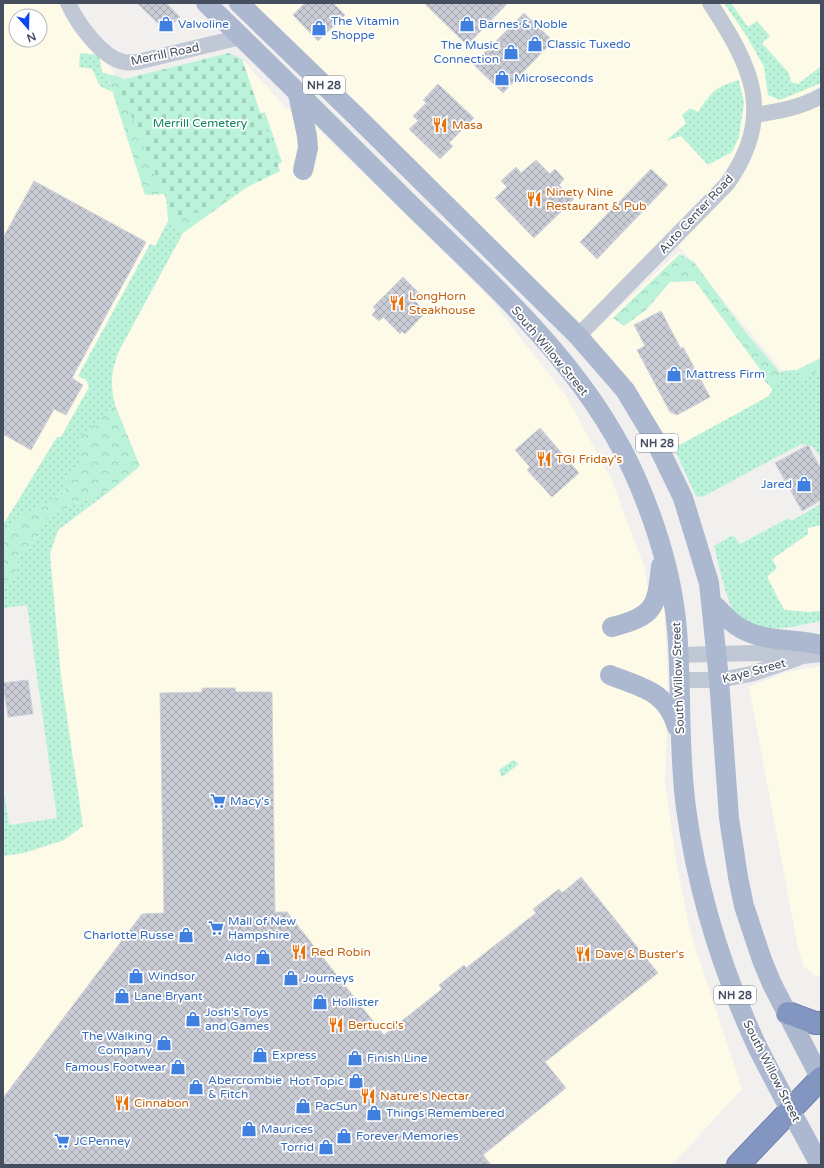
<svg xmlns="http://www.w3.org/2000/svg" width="824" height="1168" font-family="'Varela Round',sans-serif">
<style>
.commercial{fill:#fdfbe7;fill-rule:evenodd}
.grass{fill:url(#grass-dots)}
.forest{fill:url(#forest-crowns)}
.cemetery{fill:url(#cemetery-stones)}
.building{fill:url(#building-cross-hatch);stroke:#d2d3db}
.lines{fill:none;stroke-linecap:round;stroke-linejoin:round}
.highway-casing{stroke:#6e81ad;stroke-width:24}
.minor{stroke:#c1c8d5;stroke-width:16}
.major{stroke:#acb8d0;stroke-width:20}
.highway{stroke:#8396c2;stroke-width:22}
.labels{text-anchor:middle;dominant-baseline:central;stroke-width:3.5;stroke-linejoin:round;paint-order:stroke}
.shield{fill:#fff;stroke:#7d838e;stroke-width:1}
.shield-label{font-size:11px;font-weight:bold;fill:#454e5e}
.shop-label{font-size:12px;fill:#366cbe;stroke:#fff;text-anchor:start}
.street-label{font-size:12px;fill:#454e5e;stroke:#fff}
.park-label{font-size:12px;fill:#108560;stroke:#fff}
.food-label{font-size:12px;fill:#c56008;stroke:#fff;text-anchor:start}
</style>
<defs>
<pattern id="grass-dots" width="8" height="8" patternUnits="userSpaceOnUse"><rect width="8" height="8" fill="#baf2da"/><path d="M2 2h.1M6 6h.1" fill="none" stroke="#a1d1be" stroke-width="1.8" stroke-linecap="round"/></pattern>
<pattern id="forest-crowns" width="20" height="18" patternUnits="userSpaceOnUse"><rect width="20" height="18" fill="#baf2da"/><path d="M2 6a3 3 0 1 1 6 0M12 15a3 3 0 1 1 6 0" fill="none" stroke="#a1d1be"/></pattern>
<pattern id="cemetery-stones" width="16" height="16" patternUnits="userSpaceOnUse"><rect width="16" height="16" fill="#baf2da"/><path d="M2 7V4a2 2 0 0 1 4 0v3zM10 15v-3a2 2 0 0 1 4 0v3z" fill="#a1d1be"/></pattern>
<pattern id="building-cross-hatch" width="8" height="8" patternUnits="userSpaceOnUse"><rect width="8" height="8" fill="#caccd5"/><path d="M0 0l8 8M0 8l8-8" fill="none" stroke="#a6a8b0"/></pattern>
</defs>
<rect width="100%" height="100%" fill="#f2efef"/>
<!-- commercial -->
<g class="commercial">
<path d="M3 3H62L73 30 111 68 176 222 280 171 242 59 285 107 313 124 489 297 568 399 612 481 644 566 648 590 664 603 668 686 665 782 677 867 690 931 742 1089 672 1165H3V849L72 826 27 543H3ZM16 16H40V40H16Z"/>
<polygon points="249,3 821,3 821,357 797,370 782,371 677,244 582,324"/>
<polygon points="679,251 783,378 780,391 667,453 590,336"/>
<polygon points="821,525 821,611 810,612 784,610 767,576 777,568 772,560 808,534 807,528"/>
<polygon points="821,666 821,975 816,976 803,966 797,943 749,687 787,672"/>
</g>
<!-- grass -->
<g class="grass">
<polygon points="724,3 731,3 748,27 757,21 770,36 762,43 789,73 791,82 798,84 821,66 821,83 780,100 768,95 764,67 746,35"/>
<polygon points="80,53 99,55 102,72 107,74 112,92 100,86 92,69 79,67"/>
<path d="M739 80 744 103 739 137 732 152 708 165 681 136 666 141 686 123 682 115 690 108 698 112C712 91 715 87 739 80Z"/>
<path d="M168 221 183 233 119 351C111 373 110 381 115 405L79 438V465L67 476 64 493 16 520 3 537V525L57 437H61L89 387 86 380 78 376 150 244 155 246Z"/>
<polygon points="797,370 803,380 821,370 821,457 812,446 801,444 702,497 696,496 674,448 769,396 782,371"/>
<polygon points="114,488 58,530 50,554 61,677 83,826 64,840 24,853 3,856 3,797 5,797 9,825 57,818 27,605 3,608 3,583 14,579 19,557 38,536 46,517"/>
<path d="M821 504V525L808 528V534L772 559 777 568 767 577 784 610 810 612 821 611V621C804 624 784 630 766 628 756 627 740 619 734 611 726 600 718 561 714 546L733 535 740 544 789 518 791 521Z"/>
<polygon points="513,760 519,764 502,777 499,770"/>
</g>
<!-- forest -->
<g class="forest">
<polygon points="107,74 121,77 138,106 246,119 265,112 282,162 183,233 168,221 166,194 145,195"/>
<polygon points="680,254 694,262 742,328 781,374 773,390 757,372 760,369 695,281 670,282 646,310 624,326 613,318"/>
<polygon points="821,358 821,370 803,380 797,370"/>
<polygon points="115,405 140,466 114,488 46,517 38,536 19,557 14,579 3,583 3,537 16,520 64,493 67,475 79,465 78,438"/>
</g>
<!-- cemetery -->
<polygon class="cemetery" points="229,53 242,59 280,171 176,222 117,81"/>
<!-- building -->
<g class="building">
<polygon points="137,3 166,3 180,17 166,31"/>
<polygon points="305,3 333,3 345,15 318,41 293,15"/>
<polygon points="424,3 508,3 467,45"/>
<polygon points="524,13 553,41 503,93 473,64"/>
<polygon points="438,84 474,118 449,143 453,146 440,159 409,129 418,121 413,116 426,103 423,100"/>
<polygon points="536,160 550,174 555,169 564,179 559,185 574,199 534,238 495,198 507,187 501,181 516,167 521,173"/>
<polygon points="651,169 668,185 597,259 580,242"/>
<polygon points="34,181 146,242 72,378 83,385 66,415 54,409 31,450 3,434 3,238"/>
<polygon points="403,277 419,293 413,299 426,312 405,334 402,331 400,334 383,317 379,321 372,315 376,310 373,307"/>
<polygon points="661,311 681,349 683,347 710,397 677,415 670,412 637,350 645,346 634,325"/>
<polygon points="540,428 579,473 552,497 527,470 530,467 515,450"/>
<polygon points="808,445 821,469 821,500 802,511 775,463"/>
<polygon points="28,680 33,714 8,717 3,683"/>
<polygon points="202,688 235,688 236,692 272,692 275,912 287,912 384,1035 442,989 439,985 464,965 466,968 536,913 533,909 559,889 562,893 581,877 658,973 545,1062 566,1088 483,1155 491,1165 3,1165 3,1098 142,914 164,913 160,693 202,692"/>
</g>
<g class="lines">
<defs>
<g id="highway">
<polyline points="788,1013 815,1023 821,1023"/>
<polyline points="738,1165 821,1078"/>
</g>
</defs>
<!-- highway casing -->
<use href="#highway" class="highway-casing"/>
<!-- minor -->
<g class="minor">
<path d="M68 3C77 23 102 58 124 62 128 63 133 62 137 62L241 37"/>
<path d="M755 115C779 111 800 108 821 96"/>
<path d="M578 336 727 184C776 115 752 67 710 3"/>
<polyline points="679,655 755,653 803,656 821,654"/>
<polyline points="680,680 719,680 751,674 798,658"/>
</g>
<!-- major -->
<g class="major">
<path d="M206 3C277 71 346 141 416 210 500 292 593 374 639 485 658 530 673 581 677 630 682 689 678 749 686 808 697 889 722 970 756 1044 776 1085 799 1125 820 1165"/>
<polyline points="239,3 357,117 578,336 625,390 654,438 683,498 709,583 719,680 729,818 738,877 744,906 762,960 772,984 821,1079"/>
<polyline points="298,94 307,136 308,148 303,170"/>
<path d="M712 603C720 610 728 620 737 626 762 643 794 638 821 645"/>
<path d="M612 627C654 616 657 608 661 566"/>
<path d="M610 675C642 688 666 690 677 727"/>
</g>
<!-- highway -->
<use href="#highway" class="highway"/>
</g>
<!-- icons -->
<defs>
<symbol id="shop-bare" viewBox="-9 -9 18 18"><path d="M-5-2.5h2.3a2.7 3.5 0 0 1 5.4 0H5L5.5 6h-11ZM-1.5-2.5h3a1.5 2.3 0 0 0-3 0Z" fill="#3f7fe0" stroke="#fff" stroke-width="2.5" paint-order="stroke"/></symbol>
<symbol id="restaurant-bare" viewBox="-9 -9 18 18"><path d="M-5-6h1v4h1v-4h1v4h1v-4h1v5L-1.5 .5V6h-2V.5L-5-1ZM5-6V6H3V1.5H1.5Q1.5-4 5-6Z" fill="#e8710a" stroke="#fff" stroke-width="2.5" paint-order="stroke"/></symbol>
<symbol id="supermarket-bare" viewBox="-9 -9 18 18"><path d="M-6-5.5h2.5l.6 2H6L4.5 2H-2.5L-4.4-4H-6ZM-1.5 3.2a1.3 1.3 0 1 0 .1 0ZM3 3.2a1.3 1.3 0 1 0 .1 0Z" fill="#3f7fe0" stroke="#fff" stroke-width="2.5" paint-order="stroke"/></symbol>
</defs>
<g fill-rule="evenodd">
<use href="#shop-bare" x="155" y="13" width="22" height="22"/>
<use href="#shop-bare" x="456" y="13" width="22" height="22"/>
<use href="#shop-bare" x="308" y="17" width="22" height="22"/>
<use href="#shop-bare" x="524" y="33" width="22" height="22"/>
<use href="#shop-bare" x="500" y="41" width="22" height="22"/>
<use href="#shop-bare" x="491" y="67" width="22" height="22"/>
<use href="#restaurant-bare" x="429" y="114" width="22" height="22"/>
<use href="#restaurant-bare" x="523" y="188" width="22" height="22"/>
<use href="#restaurant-bare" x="386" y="292" width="22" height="22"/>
<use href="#shop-bare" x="663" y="363" width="22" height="22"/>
<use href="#restaurant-bare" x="533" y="448" width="22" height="22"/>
<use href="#shop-bare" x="793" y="473" width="22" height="22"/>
<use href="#supermarket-bare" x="207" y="790" width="22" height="22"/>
<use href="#supermarket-bare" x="205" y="917" width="22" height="22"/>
<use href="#shop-bare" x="175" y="924" width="22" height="22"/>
<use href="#restaurant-bare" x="288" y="941" width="22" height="22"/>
<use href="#restaurant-bare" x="572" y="943" width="22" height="22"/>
<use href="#shop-bare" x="252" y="946" width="22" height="22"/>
<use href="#shop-bare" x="125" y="965" width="22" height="22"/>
<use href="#shop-bare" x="280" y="967" width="22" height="22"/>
<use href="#shop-bare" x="111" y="985" width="22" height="22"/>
<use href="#shop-bare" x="309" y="991" width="22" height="22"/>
<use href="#shop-bare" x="182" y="1008" width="22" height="22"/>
<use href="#restaurant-bare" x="325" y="1014" width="22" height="22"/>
<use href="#shop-bare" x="153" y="1032" width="22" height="22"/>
<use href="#shop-bare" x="249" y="1044" width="22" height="22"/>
<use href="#shop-bare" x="344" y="1047" width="22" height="22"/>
<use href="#shop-bare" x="167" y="1056" width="22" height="22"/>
<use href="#shop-bare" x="345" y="1070" width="22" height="22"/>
<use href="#shop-bare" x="185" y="1076" width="22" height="22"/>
<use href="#restaurant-bare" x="357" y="1085" width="22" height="22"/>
<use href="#restaurant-bare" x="111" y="1092" width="22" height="22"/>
<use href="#shop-bare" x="292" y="1095" width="22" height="22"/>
<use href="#shop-bare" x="363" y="1102" width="22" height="22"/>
<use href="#shop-bare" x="238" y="1118" width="22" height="22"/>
<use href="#shop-bare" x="333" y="1125" width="22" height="22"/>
<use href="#supermarket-bare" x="51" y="1130" width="22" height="22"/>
<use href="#shop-bare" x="315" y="1136" width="22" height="22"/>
</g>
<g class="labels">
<!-- shield labels -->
<g class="shield">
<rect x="303" y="76" width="42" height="18" rx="3"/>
<rect x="636" y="434" width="42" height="18" rx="3"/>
<rect x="714" y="986" width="42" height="18" rx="3"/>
</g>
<g class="shield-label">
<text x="324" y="85">NH 28</text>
<text x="657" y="443">NH 28</text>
<text x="735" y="995">NH 28</text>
</g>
<!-- shop labels -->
<g class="shop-label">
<text x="331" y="21">The Vitamin<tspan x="331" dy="14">Shoppe</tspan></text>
<text x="178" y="24">Valvoline</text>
<text x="479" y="24">Barnes &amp; Noble</text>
<text x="547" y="44">Classic Tuxedo</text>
<text x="499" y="45" text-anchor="end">The Music<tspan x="499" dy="14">Connection</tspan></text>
<text x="514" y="78">Microseconds</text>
<text x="686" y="374">Mattress Firm</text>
<text x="792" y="484" text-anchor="end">Jared</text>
<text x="230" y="801">Macy's</text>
<text x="228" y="921">Mall of New<tspan x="228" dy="14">Hampshire</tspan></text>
<text x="174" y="935" text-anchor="end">Charlotte Russe</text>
<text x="251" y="957" text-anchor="end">Aldo</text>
<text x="148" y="976">Windsor</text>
<text x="303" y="978">Journeys</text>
<text x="134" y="996">Lane Bryant</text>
<text x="332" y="1002">Hollister</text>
<text x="205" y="1012">Josh's Toys<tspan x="205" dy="14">and Games</tspan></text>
<text x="152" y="1036" text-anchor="end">The Walking<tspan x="152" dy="14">Company</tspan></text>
<text x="272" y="1055">Express</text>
<text x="367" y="1058">Finish Line</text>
<text x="166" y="1067" text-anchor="end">Famous Footwear</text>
<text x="208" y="1080">Abercrombie<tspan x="208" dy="14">&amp; Fitch</tspan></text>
<text x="344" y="1081" text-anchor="end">Hot Topic</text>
<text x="315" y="1106">PacSun</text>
<text x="386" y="1113">Things Remembered</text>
<text x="261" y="1129">Maurices</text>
<text x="356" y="1136">Forever Memories</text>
<text x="74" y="1141">JCPenney</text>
<text x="314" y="1147" text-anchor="end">Torrid</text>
</g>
<!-- street labels -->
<g class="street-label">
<text transform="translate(165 54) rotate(-12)">Merrill Road</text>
<text transform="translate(696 214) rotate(-47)">Auto Center Road</text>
<text transform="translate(550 351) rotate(50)">South Willow Street</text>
<text transform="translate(754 671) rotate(-15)">Kaye Street</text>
<text transform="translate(678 678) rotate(-92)">South Willow Street</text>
<text transform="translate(772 1071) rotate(63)">South Willow Street</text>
</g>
<!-- park labels -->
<g class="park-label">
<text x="200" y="123">Merrill Cemetery</text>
</g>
<!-- food labels -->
<g class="food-label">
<text x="452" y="125">Masa</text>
<text x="546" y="192">Ninety Nine<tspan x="546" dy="14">Restaurant &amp; Pub</tspan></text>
<text x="409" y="296">LongHorn<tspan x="409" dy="14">Steakhouse</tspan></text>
<text x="556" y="459">TGI Friday's</text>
<text x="311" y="952">Red Robin</text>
<text x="595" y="954">Dave &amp; Buster's</text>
<text x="348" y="1025">Bertucci's</text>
<text x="380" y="1096">Nature's Nectar</text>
<text x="134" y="1103">Cinnabon</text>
</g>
</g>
<!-- border -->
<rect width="824" height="1168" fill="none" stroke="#454e5e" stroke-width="8"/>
<!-- north arrow -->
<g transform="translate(28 28) rotate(160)"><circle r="19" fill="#ffffff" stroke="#b5b8bf"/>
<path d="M0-3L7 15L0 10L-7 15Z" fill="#0b45ef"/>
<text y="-6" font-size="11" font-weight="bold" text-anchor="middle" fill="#454e5e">N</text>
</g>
</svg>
